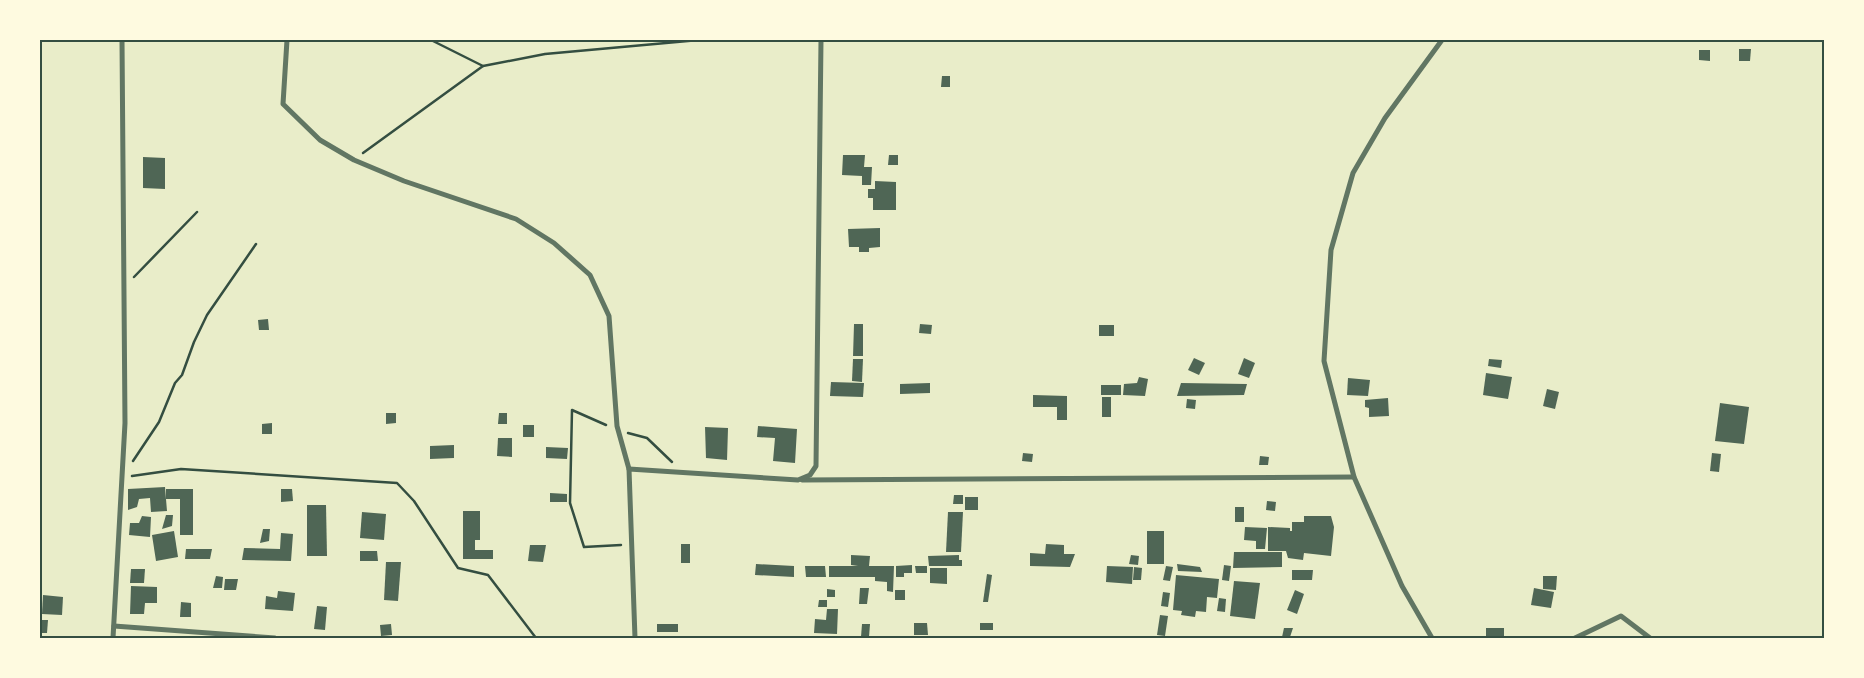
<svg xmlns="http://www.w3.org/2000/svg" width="1864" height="678" font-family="Overpass,sans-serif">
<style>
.building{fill:#4f6655}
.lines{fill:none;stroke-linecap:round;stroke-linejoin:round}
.path{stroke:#344e41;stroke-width:2.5}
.minor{stroke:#617663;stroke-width:5}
.neatline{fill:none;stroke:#344e41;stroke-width:2}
</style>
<rect width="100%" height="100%" fill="#e9edc9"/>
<!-- building -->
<g class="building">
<polygon points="1739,49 1751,49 1750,61 1739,61"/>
<polygon points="1699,50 1710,50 1710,61 1699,60"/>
<polygon points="942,76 950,76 950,87 941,87"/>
<polygon points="843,155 865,155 864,167 872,167 871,185 862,185 862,176 842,175"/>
<polygon points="889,155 898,155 898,165 888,165"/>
<polygon points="143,157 165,158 165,189 143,188"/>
<polygon points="875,181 896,182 896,210 873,210 873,198 868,198 868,189 875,189"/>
<polygon points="880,228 880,247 869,248 869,252 859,252 859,247 849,247 848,229"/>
<polygon points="268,319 269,330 259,330 258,320"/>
<polygon points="854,324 863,324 863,356 853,356"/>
<polygon points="920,324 932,325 931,334 919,333"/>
<rect x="1099" y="325" width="15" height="11"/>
<polygon points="1194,358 1205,363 1199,375 1188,370"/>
<polygon points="1244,358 1255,363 1249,378 1238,374"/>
<polygon points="853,359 863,359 862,382 852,381"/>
<polygon points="1489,359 1502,360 1501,368 1488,366"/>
<polygon points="1486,373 1512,377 1508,399 1483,395"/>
<polygon points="1139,377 1148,379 1145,396 1123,395 1124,384 1137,383"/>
<polygon points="1348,378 1370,380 1368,396 1347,395"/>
<polygon points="831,382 864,383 863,397 830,396"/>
<polygon points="930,383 930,393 900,394 900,384"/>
<polygon points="1181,383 1247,384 1244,395 1177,396"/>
<rect x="1101" y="385" width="20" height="10"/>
<polygon points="1547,389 1559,392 1555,409 1543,406"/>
<polygon points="1033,395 1067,396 1067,420 1057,420 1057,407 1033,407"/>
<rect x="1102" y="397" width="9" height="20"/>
<polygon points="1388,398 1389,416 1369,417 1369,408 1365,407 1365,400"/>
<polygon points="1187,399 1196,400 1195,409 1186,408"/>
<polygon points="1720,403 1749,407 1744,444 1715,441"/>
<polygon points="386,413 396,413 396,423 386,424"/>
<polygon points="499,413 507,413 507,424 498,424"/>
<polygon points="272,423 272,434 262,434 262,424"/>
<rect x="523" y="425" width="11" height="12"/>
<polygon points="758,426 797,429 795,463 773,461 775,438 757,437"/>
<polygon points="705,427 728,428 727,460 706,458"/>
<polygon points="498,438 512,438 512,457 497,456"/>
<polygon points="454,445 454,458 430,459 430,446"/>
<polygon points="546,447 568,448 567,459 546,458"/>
<polygon points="1023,453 1033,454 1032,462 1022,461"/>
<polygon points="1712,453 1721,454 1719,472 1710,471"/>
<polygon points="1260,456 1269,457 1268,465 1259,465"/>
<polygon points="165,487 167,511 151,512 150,498 139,499 137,507 128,510 128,489"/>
<polygon points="166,489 193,489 193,535 180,535 180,499 166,499"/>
<polygon points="281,489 292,489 293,501 281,502"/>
<polygon points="550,493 567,494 567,502 550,502"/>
<polygon points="954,495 963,495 963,504 953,504"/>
<rect x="965" y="497" width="13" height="13"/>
<polygon points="1267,501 1276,502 1275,511 1266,510"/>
<polygon points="307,505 326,505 327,556 307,556"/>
<rect x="1235" y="507" width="9" height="15"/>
<polygon points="463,511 480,511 480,540 475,540 475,550 493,550 493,559 463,559"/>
<polygon points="362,512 386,514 384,540 360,538"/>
<polygon points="948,512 963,512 961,552 946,552"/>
<polygon points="166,515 173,515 172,526 162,529"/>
<polygon points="142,516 151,517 150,537 129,535 130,523 139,523"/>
<polygon points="1304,516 1331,516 1334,527 1331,556 1304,553 1303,560 1288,558 1286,551 1268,551 1268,527 1290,528 1290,531 1292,531 1292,522 1304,522"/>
<polygon points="1245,527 1267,528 1265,549 1256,549 1256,541 1244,540"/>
<polygon points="263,529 270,529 269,541 260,543"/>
<polygon points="174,531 178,557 156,561 152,535"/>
<rect x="1147" y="531" width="17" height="33"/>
<polygon points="281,533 293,534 291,561 242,560 244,548 280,549"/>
<rect x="681" y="544" width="9" height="19"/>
<polygon points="1046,544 1064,545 1064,554 1075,554 1070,567 1030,566 1030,553 1045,554"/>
<polygon points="530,545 546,545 543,562 528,561"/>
<polygon points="186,549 212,549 210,559 185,559"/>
<polygon points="360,551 377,551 378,561 360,561"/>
<polygon points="1234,552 1282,552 1282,567 1233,568"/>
<polygon points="851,555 870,556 869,566 894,566 893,592 887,591 887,582 875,581 875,577 829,577 829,566 858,566 851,565"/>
<polygon points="959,555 959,560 962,560 962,566 929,566 928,556"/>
<polygon points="1131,555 1139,556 1138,565 1129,564"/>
<polygon points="386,562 401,562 398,601 384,600"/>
<polygon points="756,564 794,566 794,577 755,575"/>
<polygon points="1177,564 1200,567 1202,572 1178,571"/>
<polygon points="912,565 912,573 904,573 904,577 896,577 896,566"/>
<polygon points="1224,565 1231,566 1229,581 1222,580"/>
<polygon points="805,566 825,566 826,577 806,577"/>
<polygon points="915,566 927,566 927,573 916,573"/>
<polygon points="1107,566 1133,567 1132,584 1106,582"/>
<polygon points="1166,566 1173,567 1170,581 1163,580"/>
<polygon points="1134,567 1142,568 1141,580 1133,580"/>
<polygon points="930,568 947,568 947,584 930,583"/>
<polygon points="131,569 145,569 144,583 130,583"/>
<polygon points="1292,570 1313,570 1312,580 1292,580"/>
<polygon points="987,574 992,575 988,602 983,602"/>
<polygon points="1176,575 1219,579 1217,598 1207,597 1206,612 1196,611 1195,617 1181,615 1182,611 1173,610"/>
<polygon points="216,576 223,577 222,588 213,588"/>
<polygon points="1543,576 1557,576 1556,590 1543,589"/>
<polygon points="225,579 238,579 236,590 224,590"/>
<polygon points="1234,581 1260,583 1255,619 1230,616"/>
<polygon points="131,586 157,587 157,603 145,603 144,614 130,614"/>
<polygon points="860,588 869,588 867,604 859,604"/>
<polygon points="1534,588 1554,592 1551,608 1531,605"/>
<polygon points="827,589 835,590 835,597 827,597"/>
<rect x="895" y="590" width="10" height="10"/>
<polygon points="1295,590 1304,594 1297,614 1287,610"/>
<polygon points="278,591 295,593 293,611 265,609 266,596 277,598"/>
<polygon points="1163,592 1170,593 1168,607 1161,606"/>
<polygon points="43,595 63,597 62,615 42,614"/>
<polygon points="1219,598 1226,599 1225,612 1217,611"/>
<polygon points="819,600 827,600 827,607 818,607"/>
<polygon points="181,602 191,603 191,617 180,617"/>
<polygon points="317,606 327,607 325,630 314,629"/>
<polygon points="827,609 838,609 837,634 814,633 815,619 826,620"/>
<polygon points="1160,615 1168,616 1165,636 1157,635"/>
<polygon points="40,620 48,620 47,633 40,633"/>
<polygon points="914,623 927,623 928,635 914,635"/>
<rect x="980" y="623" width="13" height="7"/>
<polygon points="391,624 392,635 381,636 380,625"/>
<rect x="657" y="624" width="21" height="8"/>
<polygon points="862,624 870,624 869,637 861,637"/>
<polygon points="1284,628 1293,628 1290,637 1282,637"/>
<polygon points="1486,628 1504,628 1504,637 1486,638"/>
</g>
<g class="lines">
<!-- path -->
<g class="path">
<polyline points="431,40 483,66 545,54 699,40"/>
<polyline points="363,153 483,66"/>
<polyline points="134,277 197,212"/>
<polyline points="606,425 572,410 570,503 584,547 621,545"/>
<polyline points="628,433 647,438 672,462"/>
<polyline points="133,461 159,422 175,383 182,375 194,342 207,315 256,244"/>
<polyline points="132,476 181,469 397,483 414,501 458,568 488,575 536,638"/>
</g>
<!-- minor -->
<g class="minor">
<polyline points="287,40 283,104 320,140 354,160 404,181 516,219 554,243 590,275 609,316 617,426 629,469"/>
<polyline points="802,480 1354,477"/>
<polyline points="114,626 275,638"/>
<polyline points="113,638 125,423 122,40"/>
<polyline points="635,638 629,469 798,480 810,475 816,466 821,40"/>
<polyline points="1432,638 1402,586 1354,477 1324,361 1331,250 1353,173 1385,118 1442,40"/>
<polyline points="1575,638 1621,616 1650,638"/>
</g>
</g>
<!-- border -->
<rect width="1864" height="678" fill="none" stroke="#fefae0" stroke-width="82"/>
<rect x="41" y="41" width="1782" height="596" class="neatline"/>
</svg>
